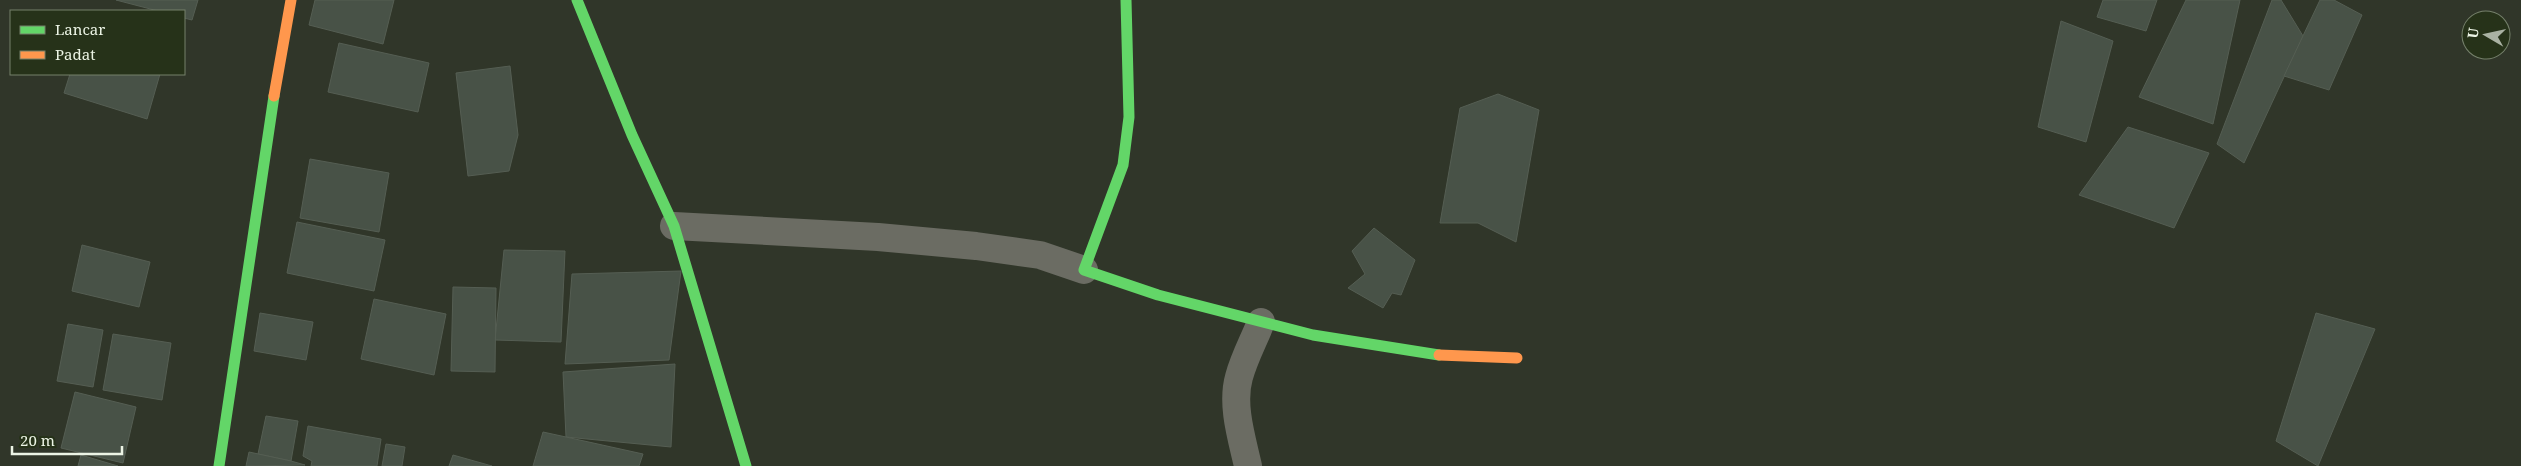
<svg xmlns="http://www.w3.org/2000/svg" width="2521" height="466" font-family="'Noto Serif',serif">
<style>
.building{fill:#485247;stroke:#555e53}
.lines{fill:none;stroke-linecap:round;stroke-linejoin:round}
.street{stroke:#6b6c63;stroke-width:28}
.fast{stroke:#63d668;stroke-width:11}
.slow{stroke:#ff974d;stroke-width:11}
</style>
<rect width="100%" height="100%" fill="#303629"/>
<!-- building -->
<g class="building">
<polygon points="116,0 198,0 192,20 184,18 184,11 158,11"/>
<polygon points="315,0 394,0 383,44 309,25"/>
<polygon points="2103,0 2157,0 2146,31 2097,17"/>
<polygon points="2186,0 2240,0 2213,124 2139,97"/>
<polygon points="2272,0 2281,0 2303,36 2244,163 2217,144"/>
<polygon points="2320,0 2334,0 2362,15 2329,90 2284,76"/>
<polygon points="2061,21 2113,41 2086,142 2038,127"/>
<polygon points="339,43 429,63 418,112 328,92"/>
<polygon points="510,66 518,135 509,171 468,176 456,73"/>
<polygon points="70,74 160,74 147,119 64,93"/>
<polygon points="1498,94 1539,110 1516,242 1478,223 1440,223 1460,108"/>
<polygon points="2128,127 2209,153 2174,228 2079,195"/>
<polygon points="310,159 389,173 379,232 300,218"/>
<polygon points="297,222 385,240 374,291 287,273"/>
<polygon points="1374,228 1415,260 1401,295 1392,293 1383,308 1348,288 1365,274 1352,251"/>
<polygon points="82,245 150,262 139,307 72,291"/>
<polygon points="504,250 565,251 561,342 495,340"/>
<polygon points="681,271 669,360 565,364 572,274"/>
<polygon points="453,287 496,288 495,372 451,371"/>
<polygon points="374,299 446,314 434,375 361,359"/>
<polygon points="260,313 313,322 306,360 254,351"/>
<polygon points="2316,313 2375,329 2318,466 2276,441"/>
<polygon points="68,324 103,330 93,387 57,381"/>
<polygon points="113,334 171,343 162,400 103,390"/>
<polygon points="675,364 671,447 566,437 563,372"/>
<polygon points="75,392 136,407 123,463 61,448"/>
<polygon points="266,416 298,421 291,461 258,454"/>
<polygon points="308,426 381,439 377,466 311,466 312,461 303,456"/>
<polygon points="543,432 566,437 643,454 639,466 533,466"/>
<polygon points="386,444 405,447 402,466 382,466"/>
<polygon points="249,452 291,461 305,465 246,466"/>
<polygon points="81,455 118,466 78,466"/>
<polygon points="453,455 492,466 449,466"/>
</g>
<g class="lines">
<!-- street -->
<g class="street">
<polyline points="674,226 878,237 976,246 1040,255 1084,270"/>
<path d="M1248 466C1242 439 1231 405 1239 377 1244 358 1254 340 1261 322"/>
</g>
<!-- fast -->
<g class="fast">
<polyline points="577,0 632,135 674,226 746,466"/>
<polyline points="1126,0 1129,117 1123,165 1084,270 1158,295 1313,335 1439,355"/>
<polyline points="219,466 274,96"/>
</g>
<!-- slow -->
<g class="slow">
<polyline points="274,96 291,0"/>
<polyline points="1439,355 1517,358"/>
</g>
</g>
<!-- legend -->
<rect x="10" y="10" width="175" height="65" fill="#263219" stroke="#75806b"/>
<rect x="20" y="26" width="25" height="8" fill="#63d668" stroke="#75806b"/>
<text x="55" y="35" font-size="15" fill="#ecf4e5">Lancar</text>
<rect x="20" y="51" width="25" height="8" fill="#ff974d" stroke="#75806b"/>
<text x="55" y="60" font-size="15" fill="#ecf4e5">Padat</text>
<!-- north arrow -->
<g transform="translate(2486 35) rotate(279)"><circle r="24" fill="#263219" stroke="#75806b"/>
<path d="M0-4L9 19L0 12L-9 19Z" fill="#aab2a3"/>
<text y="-8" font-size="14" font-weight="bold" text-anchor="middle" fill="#ecf4e5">U</text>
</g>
<!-- scale -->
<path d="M12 446v8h110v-8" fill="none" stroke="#ecf4e5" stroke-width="2.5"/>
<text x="20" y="446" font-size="15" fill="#ecf4e5" stroke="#263219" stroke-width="4" paint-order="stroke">20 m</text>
</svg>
